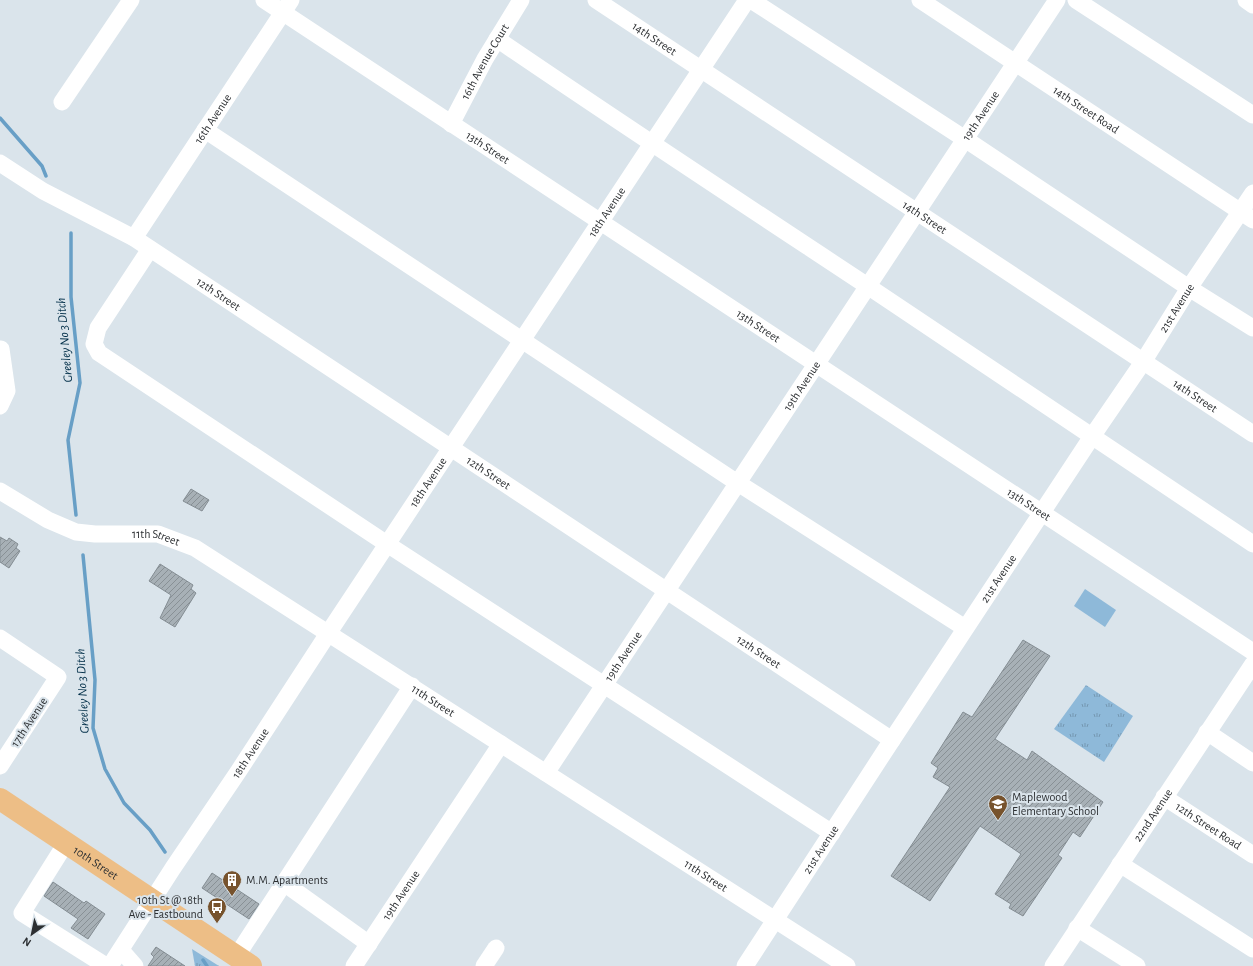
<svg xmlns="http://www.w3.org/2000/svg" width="1253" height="966" font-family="'Alegreya Sans',sans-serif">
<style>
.grass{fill:url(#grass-tufts)}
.pitch{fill:#8eb9d9}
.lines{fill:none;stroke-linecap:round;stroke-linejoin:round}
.stream{stroke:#689fc6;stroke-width:3.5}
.building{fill:url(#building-hatch);stroke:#848d93}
.minor{stroke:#fff;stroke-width:17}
.major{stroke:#edbe86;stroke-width:22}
.labels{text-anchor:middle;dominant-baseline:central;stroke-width:4;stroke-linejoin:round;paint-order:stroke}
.street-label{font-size:12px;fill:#2c2f32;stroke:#dae4eb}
.poi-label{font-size:12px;fill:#2c2f32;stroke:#dae4eb;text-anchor:start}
.water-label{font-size:13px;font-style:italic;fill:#002e48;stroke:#dae4eb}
</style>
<defs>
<pattern id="grass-tufts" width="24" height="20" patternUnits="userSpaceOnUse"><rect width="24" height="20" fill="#8eb9d9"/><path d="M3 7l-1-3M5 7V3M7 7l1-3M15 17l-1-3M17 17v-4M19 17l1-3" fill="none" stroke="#7497b1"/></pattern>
<pattern id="building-hatch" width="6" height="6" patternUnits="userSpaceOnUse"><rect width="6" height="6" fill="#a7b0b6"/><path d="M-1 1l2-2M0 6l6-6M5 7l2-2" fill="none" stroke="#889095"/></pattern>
</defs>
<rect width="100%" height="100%" fill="#dae4eb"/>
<!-- grass -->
<g class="grass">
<polygon points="1086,685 1133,716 1104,762 1054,729"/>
<polygon points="192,949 219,966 195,966"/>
</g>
<!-- pitch -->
<polygon class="pitch" points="1085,589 1116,610 1105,627 1074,606"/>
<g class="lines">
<!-- stream -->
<g class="stream">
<polyline points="0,118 42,166 46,176"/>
<polyline points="71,233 71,297 80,383 68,440 76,515"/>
<polyline points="83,555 95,680 93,728 105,769 124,803 150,830 165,852"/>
<polyline points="203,960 207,966"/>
</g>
</g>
<!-- building -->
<g class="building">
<polygon points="191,489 209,500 202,511 183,501"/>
<polygon points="0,537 7,541 9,538 18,544 16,548 20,551 9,568 0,562"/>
<polygon points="160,564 193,585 191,589 196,593 175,627 160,618 171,595 149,581"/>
<polygon points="1023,640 1050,656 995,739 1027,760 1032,751 1103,802 1080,837 1073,832 1058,855 1062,858 1023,916 1009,908 1011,904 995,894 1021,854 980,826 930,901 891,876 950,787 933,777 938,768 931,763 963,712 972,717"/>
<polygon points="212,873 259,904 249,919 202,888"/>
<polygon points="53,882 84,903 86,901 105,914 88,939 71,928 78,919 44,896"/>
<polygon points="156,947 185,966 148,966 154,957 151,954"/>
</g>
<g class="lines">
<!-- minor -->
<g class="minor">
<path id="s1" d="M264 0 1253 652"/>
<path id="s2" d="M596 0 1253 434"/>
<polyline points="751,0 965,139 1189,288 1253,328"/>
<path id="s3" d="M920 0 1253 220"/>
<polyline points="1076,0 1253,115"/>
<polyline points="1246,0 1253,5"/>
<path d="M497 39C620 123 745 205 869 287 997 372 1124 459 1253 544"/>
<polyline points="62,102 131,0"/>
<path id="s4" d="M451 124 485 59 521 0"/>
<polyline points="205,130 730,478 965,628"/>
<path id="s5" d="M0 163 43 191 134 238 892 740"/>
<path id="s6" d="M134 238 291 0"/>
<polyline points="150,249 98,328 94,344 99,353 387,544 832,833"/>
<polyline points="0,406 7,391 1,349"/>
<path id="s7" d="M0 491 48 520 76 532 95 534H158L195 548 847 966"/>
<polyline points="0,638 58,677 0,766"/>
<polyline points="1207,732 1253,763"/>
<path id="s8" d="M546 773 1057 0"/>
<path id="s9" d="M1164 797 1253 855"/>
<polyline points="66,843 22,913 106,966"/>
<polyline points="1120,864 1253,949"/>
<polyline points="284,883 369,944"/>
<polyline points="1077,928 1137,966"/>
<polyline points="121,950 135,966"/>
<polyline points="236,957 412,686"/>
<path id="s10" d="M110 966 173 868 238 772 333 626 747 0"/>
<path id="s11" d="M354 966 501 744"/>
<polyline points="484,966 496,948"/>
<path id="s12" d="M745 966 892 740 1091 438 1143 362 1189 288 1253 193"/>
<path id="s13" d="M1053 966 1253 664"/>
</g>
<!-- major -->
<path class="major" id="s14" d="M0 799 251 966"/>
</g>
<!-- icons -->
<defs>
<symbol id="school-pin" viewBox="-11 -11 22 30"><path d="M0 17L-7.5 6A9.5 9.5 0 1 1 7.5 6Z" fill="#77532d" stroke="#dae4eb"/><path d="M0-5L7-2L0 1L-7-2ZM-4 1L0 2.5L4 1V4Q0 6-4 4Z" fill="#fff"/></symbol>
<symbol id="building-pin" viewBox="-11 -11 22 30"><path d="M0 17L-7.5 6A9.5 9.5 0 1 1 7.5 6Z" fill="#77532d" stroke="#dae4eb"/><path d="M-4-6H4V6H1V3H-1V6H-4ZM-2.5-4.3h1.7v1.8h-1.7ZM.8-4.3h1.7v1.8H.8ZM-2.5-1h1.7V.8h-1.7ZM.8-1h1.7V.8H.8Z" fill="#fff"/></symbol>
<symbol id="bus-pin" viewBox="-11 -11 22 30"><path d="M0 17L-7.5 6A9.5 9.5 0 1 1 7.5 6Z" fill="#77532d" stroke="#dae4eb"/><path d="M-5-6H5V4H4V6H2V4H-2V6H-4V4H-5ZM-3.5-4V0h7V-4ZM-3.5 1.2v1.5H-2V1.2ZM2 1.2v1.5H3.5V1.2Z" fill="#fff"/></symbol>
</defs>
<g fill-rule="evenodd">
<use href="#school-pin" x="987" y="793" width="22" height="30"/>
<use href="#building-pin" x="221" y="869" width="22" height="30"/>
<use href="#bus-pin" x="206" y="896" width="22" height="30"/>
</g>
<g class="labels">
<!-- street labels -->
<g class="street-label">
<text stroke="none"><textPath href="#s2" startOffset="70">14th Street</textPath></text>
<text stroke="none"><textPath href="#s4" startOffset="71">16th Avenue Court</textPath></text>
<text stroke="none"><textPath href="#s3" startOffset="199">14th Street Road</textPath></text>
<text stroke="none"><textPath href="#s8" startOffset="788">19th Avenue</textPath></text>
<text stroke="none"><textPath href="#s6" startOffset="143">16th Avenue</textPath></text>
<text stroke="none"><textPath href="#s1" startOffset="268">13th Street</textPath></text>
<text stroke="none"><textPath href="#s10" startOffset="903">18th Avenue</textPath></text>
<text stroke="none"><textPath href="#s2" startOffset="394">14th Street</textPath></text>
<text stroke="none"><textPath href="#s5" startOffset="255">12th Street</textPath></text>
<text stroke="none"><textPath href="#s12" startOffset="787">21st Avenue</textPath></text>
<text stroke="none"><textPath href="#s1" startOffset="592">13th Street</textPath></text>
<text stroke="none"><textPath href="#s8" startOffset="464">19th Avenue</textPath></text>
<text stroke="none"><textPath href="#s2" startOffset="718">14th Street</textPath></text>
<text stroke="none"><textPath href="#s5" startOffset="579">12th Street</textPath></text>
<text stroke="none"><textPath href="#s10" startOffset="579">18th Avenue</textPath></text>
<text stroke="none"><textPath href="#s1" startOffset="916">13th Street</textPath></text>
<text stroke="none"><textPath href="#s7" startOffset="167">11th Street</textPath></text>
<text stroke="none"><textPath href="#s12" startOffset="463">21st Avenue</textPath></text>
<text stroke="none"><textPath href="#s5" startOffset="903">12th Street</textPath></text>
<text stroke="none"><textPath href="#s8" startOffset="140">19th Avenue</textPath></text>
<text stroke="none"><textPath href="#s7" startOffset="491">11th Street</textPath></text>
<text transform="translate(29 722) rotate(-57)">17th Avenue</text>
<text stroke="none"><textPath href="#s10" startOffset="255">18th Avenue</textPath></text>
<text stroke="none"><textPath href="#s13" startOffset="181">22nd Avenue</textPath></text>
<text stroke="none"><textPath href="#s9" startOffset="53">12th Street Road</textPath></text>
<text stroke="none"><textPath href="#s12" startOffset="139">21st Avenue</textPath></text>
<text stroke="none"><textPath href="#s14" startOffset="115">10th Street</textPath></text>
<text stroke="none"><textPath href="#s7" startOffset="815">11th Street</textPath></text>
<text stroke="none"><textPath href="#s11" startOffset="85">19th Avenue</textPath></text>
</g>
<!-- poi labels -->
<g class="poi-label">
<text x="1012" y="797">Maplewood<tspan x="1012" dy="14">Elementary School</tspan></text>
<text x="246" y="880">M.M. Apartments</text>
<text x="203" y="900" text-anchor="end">10th St @ 18th<tspan x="203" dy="14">Ave - Eastbound</tspan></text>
</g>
<!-- water labels -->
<g class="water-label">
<text transform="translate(65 340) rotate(-95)">Greeley No 3 Ditch</text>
<text transform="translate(83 691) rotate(-93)">Greeley No 3 Ditch</text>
</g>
</g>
<!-- north arrow -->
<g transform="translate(32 934) rotate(213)" stroke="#dae4eb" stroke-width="3" paint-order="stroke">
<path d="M0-3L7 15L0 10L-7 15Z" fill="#2c2f32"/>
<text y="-6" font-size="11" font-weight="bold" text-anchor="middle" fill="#2c2f32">N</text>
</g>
</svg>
